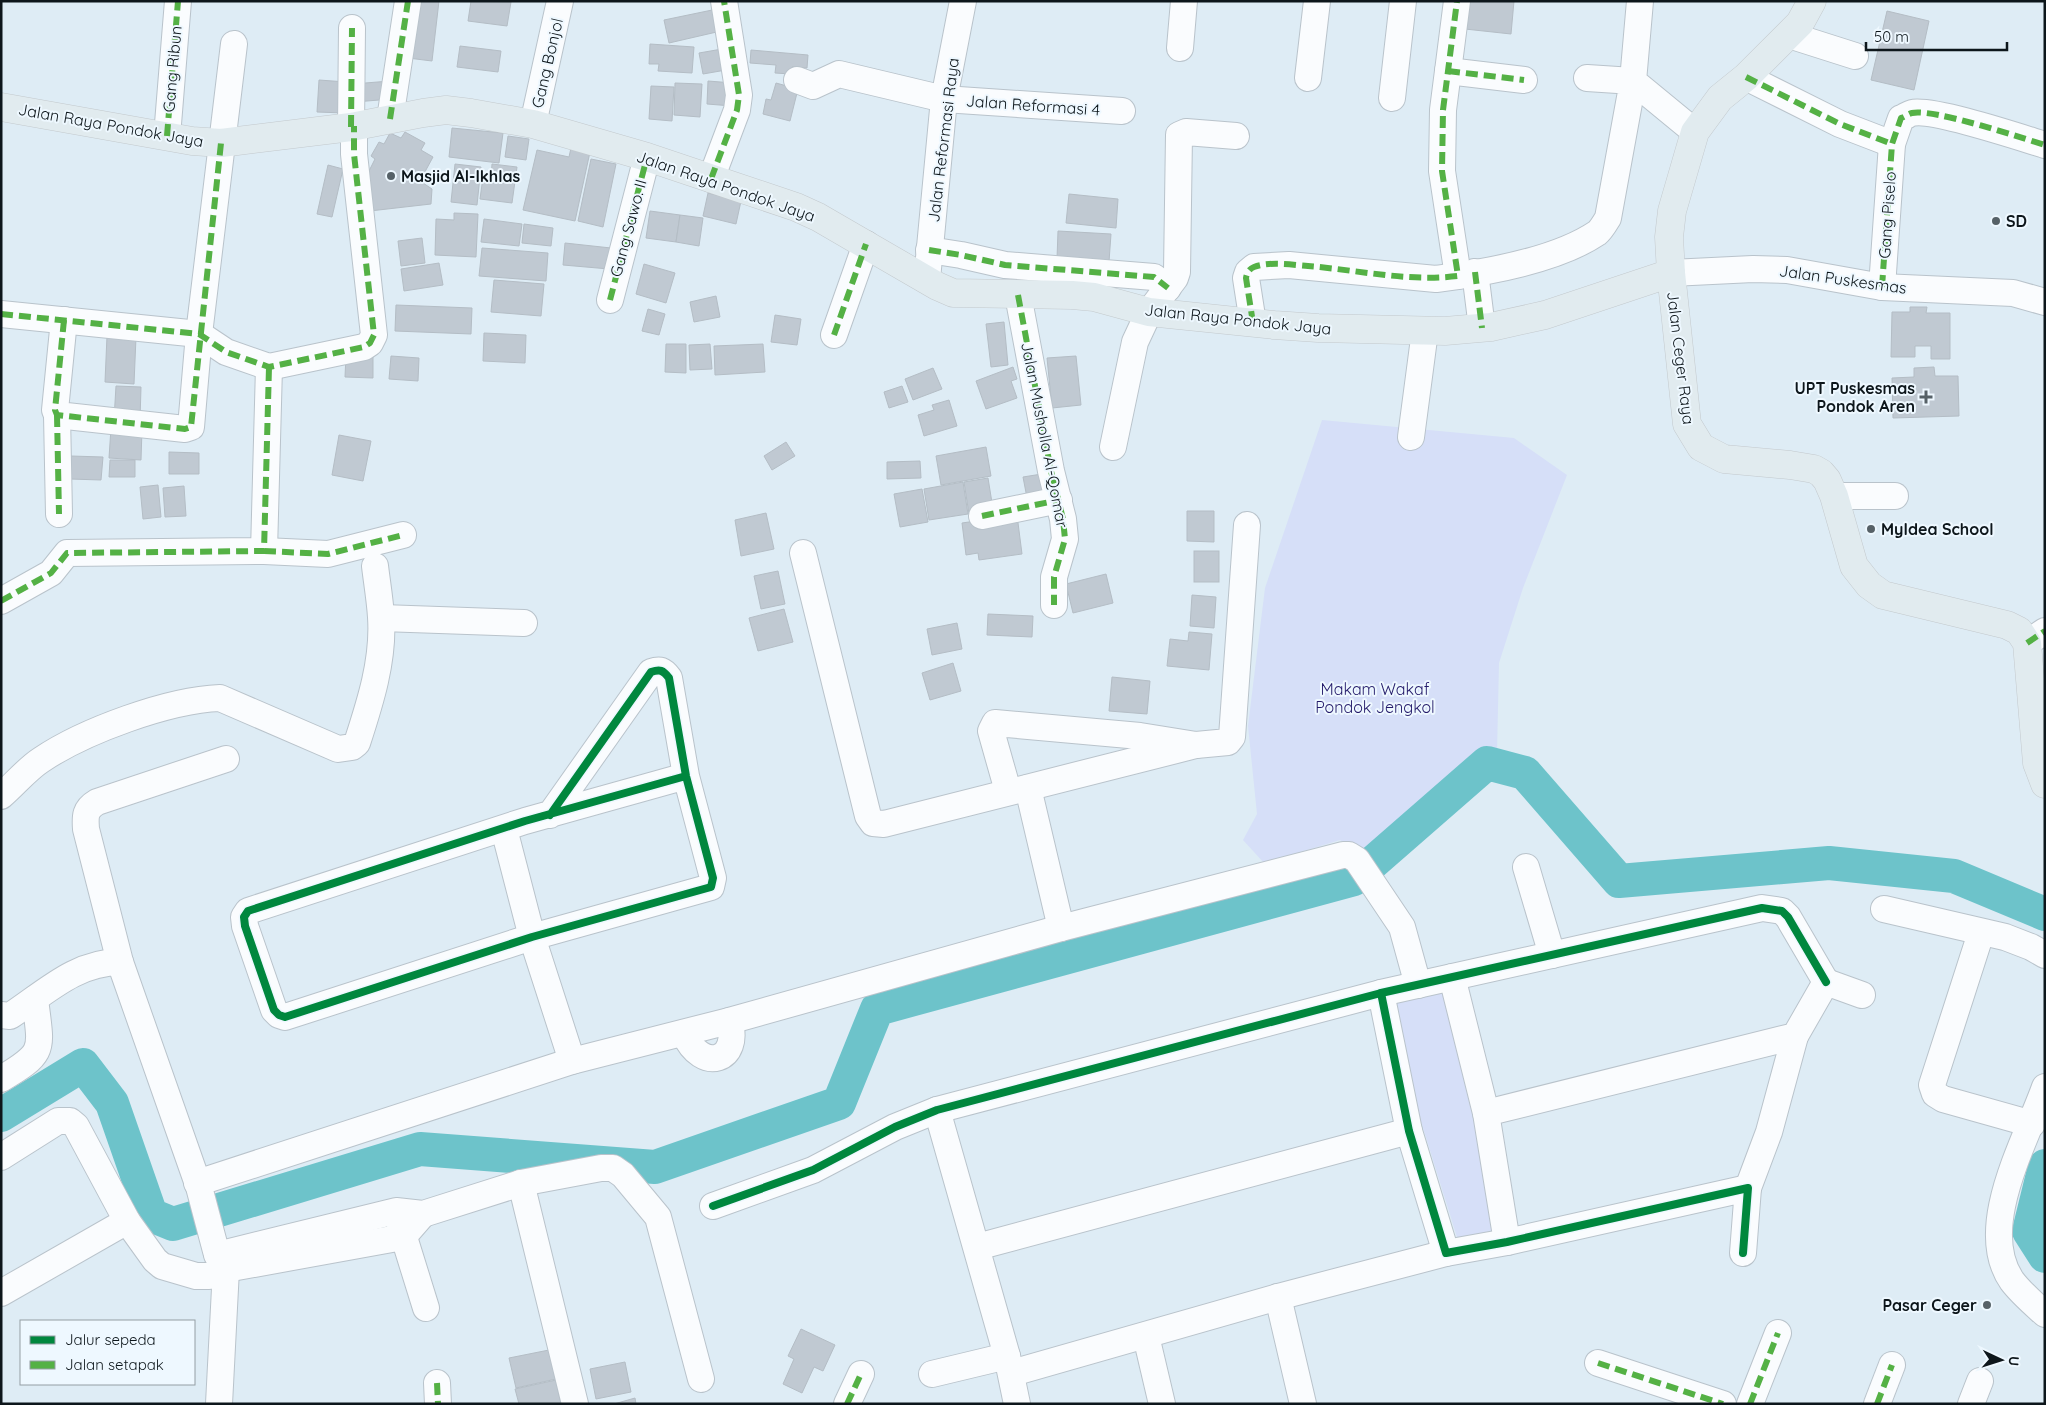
<svg xmlns="http://www.w3.org/2000/svg" width="2046" height="1405" font-family="Quicksand,sans-serif">
<style>
.green{fill:#d6dff8}
.lines{fill:none;stroke-linecap:round;stroke-linejoin:round}
.river{stroke:#6dc3ca;stroke-width:34}
.building{fill:#c0c9d2;stroke:#b4bdc5}
.minor-casing{stroke:#b9c3cb;stroke-width:28}
.major-casing{stroke:#c3c9cd;stroke-width:29}
.minor{stroke:#fafcfe;stroke-width:26}
.major{stroke:#e1ebef;stroke-width:28}
.quiet{stroke:#54b145;stroke-width:6;stroke-dasharray:12 6;stroke-linecap:butt}
.cycleway-casing{stroke:#eef8ff;stroke-width:11}
.cycleway{stroke:#00873e;stroke-width:8}
.poi-dot{fill:#566167;stroke:#eef8ff;stroke-width:2}
.labels{text-anchor:middle;dominant-baseline:central;stroke-width:4;stroke-linejoin:round;paint-order:stroke}
.street-label{font-size:16px;fill:#0d161b;stroke:#eef8ff}
.poi-label{font-size:16px;font-weight:bold;fill:#0d161b;stroke:#eef8ff;text-anchor:start}
.park-label{font-size:16px;fill:#231a6a;stroke:#eef8ff}
</style>
<rect width="100%" height="100%" fill="#deecf5"/>
<!-- green -->
<g class="green">
<polygon points="1322,420 1514,438 1567,475 1523,588 1499,663 1497,753 1382,867 1340,840 1264,863 1243,840 1257,814 1248,726 1265,588"/>
<polygon points="1452,977 1507,1242 1461,1250 1381,993"/>
</g>
<g class="lines">
<!-- river -->
<g class="river">
<polyline points="1,1115 83,1065 112,1103 151,1215 173,1224 420,1149 655,1167 839,1103 877,1009 1354,879 1487,763 1525,773 1619,881 1829,863 1954,876 2045,914"/>
<polyline points="2045,1166 2029,1231 2045,1256"/>
</g>
</g>
<!-- building -->
<g class="building">
<polygon points="414,1 439,1 432,61 408,58"/>
<polygon points="471,1 511,2 507,26 468,21"/>
<polygon points="1468,1 1514,1 1511,34 1465,29"/>
<polygon points="717,9 721,31 669,43 664,20"/>
<polygon points="1887,11 1929,21 1914,90 1871,80"/>
<polygon points="650,44 694,47 692,73 658,71 659,64 649,64"/>
<polygon points="460,46 501,51 498,72 457,67"/>
<polygon points="722,49 726,70 703,74 699,53"/>
<polygon points="751,50 808,55 807,68 792,67 791,74 775,73 776,65 750,63"/>
<polygon points="319,80 346,82 344,113 317,112"/>
<polygon points="390,81 391,99 355,102 353,84"/>
<polygon points="708,81 733,83 732,106 707,104"/>
<polygon points="675,83 702,84 700,117 674,115"/>
<polygon points="776,83 798,89 790,121 763,114 766,99 771,100"/>
<polygon points="651,86 674,87 672,121 649,119"/>
<polygon points="452,128 503,133 499,163 449,157"/>
<polygon points="405,132 425,143 421,150 433,157 420,181 432,189 431,204 361,212 369,171 375,159 371,156 379,142 384,144 390,133 401,138"/>
<polygon points="508,136 529,139 526,160 505,157"/>
<polygon points="571,148 590,152 575,221 523,210 537,150 569,157"/>
<polygon points="591,159 616,164 603,227 578,221"/>
<polygon points="455,164 481,167 477,205 451,202"/>
<polygon points="492,164 517,167 512,203 480,199 483,177 491,178"/>
<polygon points="328,165 343,169 332,217 317,214"/>
<polygon points="708,193 741,201 736,224 703,216"/>
<polygon points="1069,194 1118,199 1116,228 1066,223"/>
<polygon points="650,211 680,215 676,242 646,238"/>
<polygon points="454,213 478,214 476,257 435,255 436,219 454,220"/>
<polygon points="680,215 703,218 699,246 676,242"/>
<polygon points="484,219 522,224 519,246 481,242"/>
<polygon points="524,224 553,228 551,246 522,243"/>
<polygon points="1058,231 1111,234 1109,262 1057,259"/>
<polygon points="422,238 425,263 401,266 398,241"/>
<polygon points="565,243 611,248 609,269 563,265"/>
<polygon points="482,248 548,253 546,281 479,276"/>
<polygon points="439,263 443,285 404,291 401,269"/>
<polygon points="644,264 675,273 666,303 636,294"/>
<polygon points="494,280 544,284 541,316 491,312"/>
<polygon points="716,296 720,317 694,322 690,302"/>
<polygon points="396,305 472,308 471,334 395,331"/>
<polygon points="1910,307 1927,307 1926,313 1950,313 1950,359 1931,359 1931,346 1915,346 1915,357 1891,357 1892,312 1910,312"/>
<polygon points="648,309 665,314 659,335 642,331"/>
<polygon points="775,315 801,319 797,345 771,342"/>
<polygon points="1004,322 1008,365 991,367 986,324"/>
<polygon points="484,333 526,335 525,363 483,361"/>
<polygon points="107,336 136,337 134,384 105,382"/>
<polygon points="666,344 686,344 686,373 665,372"/>
<polygon points="710,344 712,369 690,370 689,345"/>
<polygon points="763,344 765,372 715,375 714,346"/>
<polygon points="346,355 373,356 373,378 345,377"/>
<polygon points="391,356 419,358 418,381 389,379"/>
<polygon points="1076,356 1081,405 1052,408 1047,358"/>
<polygon points="1013,367 1017,379 1011,381 1017,398 986,409 976,381"/>
<polygon points="1934,367 1935,376 1958,376 1959,416 1893,418 1892,378 1914,377 1914,368"/>
<polygon points="933,368 942,389 913,400 905,379"/>
<polygon points="116,386 141,387 140,420 114,419"/>
<polygon points="902,386 908,402 889,408 884,392"/>
<polygon points="949,400 957,426 924,436 918,415 934,410 932,405"/>
<polygon points="111,428 142,429 141,460 109,458"/>
<polygon points="339,435 371,441 363,481 332,475"/>
<polygon points="786,442 795,456 772,470 764,456"/>
<polygon points="986,447 991,476 941,485 936,456"/>
<polygon points="169,452 199,453 199,474 169,474"/>
<polygon points="71,456 103,457 101,480 70,479"/>
<polygon points="110,460 135,460 135,477 109,477"/>
<polygon points="920,461 921,478 887,479 887,462"/>
<polygon points="1048,473 1052,498 1028,503 1023,477"/>
<polygon points="988,478 993,509 969,514 964,482"/>
<polygon points="963,482 968,514 929,520 924,489"/>
<polygon points="158,485 161,517 143,519 140,487"/>
<polygon points="184,486 186,516 165,517 163,488"/>
<polygon points="922,489 928,522 900,527 894,494"/>
<polygon points="1187,511 1214,511 1214,542 1187,541"/>
<polygon points="766,513 774,549 741,556 735,520"/>
<polygon points="1017,515 1022,554 979,560 978,553 966,555 962,523"/>
<rect x="1194" y="551" width="25" height="31"/>
<polygon points="778,571 785,604 761,609 754,576"/>
<polygon points="1106,574 1113,603 1073,613 1066,584"/>
<polygon points="1192,595 1216,597 1214,628 1190,626"/>
<polygon points="784,609 793,642 758,651 749,618"/>
<polygon points="988,614 1033,616 1032,637 987,635"/>
<polygon points="957,623 962,649 932,655 927,629"/>
<polygon points="1189,632 1212,634 1209,670 1167,666 1170,639 1188,641"/>
<polygon points="953,663 961,691 930,700 922,673"/>
<polygon points="1112,677 1150,681 1147,714 1109,711"/>
<polygon points="801,1329 835,1345 823,1371 814,1367 802,1393 783,1384 794,1359 788,1356"/>
<polygon points="549,1350 556,1379 516,1388 509,1358"/>
<polygon points="625,1362 631,1392 596,1399 590,1369"/>
<polygon points="556,1380 561,1404 519,1404 515,1389"/>
<polygon points="635,1398 636,1404 614,1404"/>
</g>
<g class="lines">
<defs>
<g id="minor">
<polyline points="1457,1 1443,110 1442,171 1458,276"/>
<polyline points="1640,1 1633,81 1695,132"/>
<polyline points="1789,35 1855,56"/>
<polyline points="1180,48 1184,1"/>
<polyline points="1448,71 1524,80"/>
<polyline points="1746,77 1840,124 1892,144"/>
<polyline points="1308,78 1317,1"/>
<polyline points="797,80 813,86 839,74 944,99 1122,111"/>
<polyline points="1392,98 1403,1"/>
<polyline points="390,119 408,1"/>
<polyline points="533,124 560,1"/>
<polyline points="351,127 352,28"/>
<polyline points="167,136 178,1"/>
<polyline points="711,179 737,110 739,95 724,1"/>
<polyline points="929,250 961,255 1005,265 1154,277 1168,288"/>
<polyline points="1475,272 1482,328"/>
<polyline points="1671,273 1753,269 1787,270 1882,287 2013,293 2045,302"/>
<polyline points="927,279 944,99 963,1"/>
<path d="M1882 287 1892 144 1901 118C1905 117 1908 114 1912 113 1932 108 2022 138 2045 145"/>
<polyline points="1018,295 1051,471 1063,519 1065,539 1054,577 1054,605"/>
<polyline points="610,300 647,157"/>
<polyline points="1,314 199,334 226,352 269,367 364,347 370,343 374,335 354,154 354,126"/>
<polyline points="64,320 55,410 57,415 185,429 191,427 199,334 234,44"/>
<path d="M1253 323 1246 278 1248 272 1254 267 1289 265 1436 279C1483 273 1557 260 1597 233 1601 230 1605 223 1608 218L1633 81 1587 78"/>
<polyline points="834,335 866,244"/>
<polyline points="57,415 59,514"/>
<polyline points="1411,437 1425,331"/>
<polyline points="1113,447 1135,342 1149,312 1175,278 1177,272 1179,135 1186,132 1236,136"/>
<polyline points="1834,496 1895,496"/>
<polyline points="982,516 1059,500"/>
<polyline points="264,551 328,554 403,535"/>
<polyline points="803,553 868,816 873,823 884,824 1196,745"/>
<polyline points="1,601 51,573 67,553 264,551 269,367"/>
<polyline points="382,618 524,623"/>
<polyline points="2027,643 2045,631"/>
<polyline points="1028,788 1061,928"/>
<polyline points="1008,791 991,731 995,723 1140,736 1196,745 1228,742 1232,737 1247,525"/>
<path d="M1 796C15 784 27 769 41 760 84 731 168 700 220 698L338 749 352 747 357 743C370 703 384 660 381 617 380 600 377 583 375 566"/>
<path d="M550 815 651 672C660 669 663 670 669 678L686 776 713 878 711 887 532 937 285 1017 279 1015 274 1010 245 926 244 917 248 911 525 821 686 776"/>
<polyline points="504,829 532,937 572,1061"/>
<polyline points="1526,867 1552,955"/>
<polyline points="1884,909 2005,937 2031,947 2045,955"/>
<polyline points="1981,933 1932,1085 1935,1094 1943,1099 2032,1124"/>
<path d="M120 962 86 829C85 816 85 809 97 802L226 759"/>
<polyline points="1452,977 1486,1113 1507,1242"/>
<polyline points="1381,993 1409,1131 1446,1253 1507,1242 1748,1188 1743,1253"/>
<path d="M1 1015 10 1016C45 993 76 962 120 962L199 1187 216 1251 226 1269 219 1404"/>
<path d="M684 1033C702 1075 742 1060 729 1021"/>
<path d="M1 1079C47 1052 41 1050 35 999"/>
<path d="M2045 1087C2026 1141 1975 1228 2012 1281 2021 1293 2034 1304 2045 1314"/>
<polyline points="937,1110 1007,1356 1017,1404"/>
<polyline points="1486,1113 1795,1036 1826,982 1862,995"/>
<polyline points="1,1157 58,1121 70,1121 76,1126 127,1221 155,1260 162,1266 196,1276 209,1276 226,1269 403,1237 423,1214"/>
<polyline points="197,1183 572,1061 729,1021 1061,928 1343,855 1349,855 1357,860 1402,927 1418,985"/>
<polyline points="521,1183 575,1404"/>
<polyline points="1748,1188 1769,1132 1795,1036"/>
<polyline points="713,1206 813,1170 895,1127 937,1110 1381,993 1762,908 1782,911 1788,917 1826,982"/>
<polyline points="399,1221 426,1308"/>
<polyline points="977,1247 1409,1131"/>
<polyline points="217,1255 396,1211 423,1214 521,1183 601,1168 613,1168 623,1175 658,1217 701,1379"/>
<polyline points="1,1293 127,1221"/>
<polyline points="1278,1297 1303,1404"/>
<polyline points="1146,1336 1162,1404"/>
<polyline points="1598,1363 1723,1404"/>
<polyline points="1012,1373 1278,1297 1446,1253"/>
<polyline points="932,1374 1007,1356"/>
<polyline points="437,1383 438,1404"/>
<polyline points="847,1404 861,1374"/>
<polyline points="1750,1404 1778,1333"/>
<polyline points="1877,1404 1892,1365"/>
<polyline points="1971,1404 1980,1381"/>
</g>
<g id="major">
<polyline points="1812,1 1800,23 1746,77 1720,98 1695,132 1672,211 1669,237 1671,273 1687,424 1701,447 1724,459 1790,465 1814,469 1821,473 1827,480 1834,496 1854,566 1869,585 1883,595 2007,625 2019,631 2027,643 2037,763 2045,784"/>
<polyline points="1,107 192,141 221,143 351,127 423,113 446,110 471,113 533,124 647,157 796,207 818,217 937,286 953,293 1072,295 1094,297 1149,312 1274,325 1318,328 1445,331 1491,327 1545,315 1671,273"/>
</g>
</defs>
<!-- minor casing -->
<use href="#minor" class="minor-casing"/>
<!-- major casing -->
<use href="#major" class="major-casing"/>
<!-- minor -->
<use href="#minor" class="minor"/>
<!-- major -->
<use href="#major" class="major"/>
<!-- quiet -->
<g class="quiet">
<polyline points="1448,71 1524,80"/>
<polyline points="1746,77 1840,124 1892,144"/>
<polyline points="390,119 408,1"/>
<polyline points="351,127 352,28"/>
<polyline points="167,136 178,1"/>
<polyline points="711,179 737,110 739,95 724,1"/>
<polyline points="929,250 961,255 1005,265 1154,277 1168,288"/>
<polyline points="1475,272 1482,328"/>
<path d="M1882 287 1892 144 1901 118C1905 117 1908 114 1912 113 1932 108 2022 138 2045 145"/>
<polyline points="1018,295 1051,471 1063,519 1065,539 1054,577 1054,605"/>
<polyline points="610,300 647,157"/>
<polyline points="1,314 199,334 226,352 269,367 364,347 370,343 374,335 354,154 354,126"/>
<polyline points="64,320 55,410 57,415 185,429 191,427 221,143"/>
<path d="M1253 323 1246 278C1247 273 1249 269 1254 267 1270 261 1293 265 1308 266 1358 270 1408 282 1458 276L1442 171 1443 110 1457 1"/>
<polyline points="834,335 866,244"/>
<polyline points="57,415 59,514"/>
<polyline points="982,516 1059,500"/>
<polyline points="264,551 328,554 403,535"/>
<polyline points="1,601 51,573 67,553 264,551 269,367"/>
<polyline points="2027,643 2045,631"/>
<polyline points="1598,1363 1723,1404"/>
<polyline points="437,1383 438,1404"/>
<polyline points="847,1404 861,1374"/>
<polyline points="1750,1404 1778,1333"/>
<polyline points="1877,1404 1892,1365"/>
</g>
<defs>
<g id="cycleway">
<path d="M550 815 651 672C660 669 663 670 669 678L686 776 713 878 711 887 532 937 285 1017 279 1015 274 1010 245 926 244 917 248 911 525 821 686 776"/>
<polyline points="1381,993 1409,1131 1446,1253 1507,1242 1748,1188 1743,1253"/>
<polyline points="713,1206 813,1170 895,1127 937,1110 1381,993 1762,908 1782,911 1788,917 1826,982"/>
</g>
</defs>
<!-- cycleway casing -->
<use href="#cycleway" class="cycleway-casing"/>
<!-- cycleway -->
<use href="#cycleway" class="cycleway"/>
</g>
<!-- markers -->
<g class="poi-dot">
<circle cx="391" cy="176" r="5"/>
<circle cx="1996" cy="221" r="5"/>
<path d="M1923.5 389.5h5v5h5v5h-5v5h-5v-5h-5v-5h5z"/>
<circle cx="1871" cy="529" r="5"/>
<circle cx="1987" cy="1305" r="5"/>
</g>
<g class="labels">
<!-- street labels -->
<g class="street-label">
<text transform="translate(547 63) rotate(-77)">Gang Bonjol</text>
<text transform="translate(172 69) rotate(-85)">Gang Ribun</text>
<text transform="translate(1033 105) rotate(4)">Jalan Reformasi 4</text>
<text transform="translate(111 125) rotate(10)">Jalan Raya Pondok Jaya</text>
<text transform="translate(943 140) rotate(-83)">Jalan Reformasi Raya</text>
<text transform="translate(726 186) rotate(19)">Jalan Raya Pondok Jaya</text>
<text transform="translate(1887 215) rotate(-86)">Gang Piselo</text>
<text transform="translate(628 228) rotate(-75)">Gang Sawo. II</text>
<text transform="translate(1843 279) rotate(8)">Jalan Puskesmas</text>
<text transform="translate(1238 319) rotate(6)">Jalan Raya Pondok Jaya</text>
<text transform="translate(1681 358) rotate(83)">Jalan Ceger Raya</text>
<text transform="translate(1045 435) rotate(79)">Jalan Musholla Al-Qomar</text>
</g>
<!-- poi labels -->
<g class="poi-label">
<text x="401" y="176">Masjid Al-Ikhlas</text>
<text x="2006" y="221">SD</text>
<text x="1915" y="388" text-anchor="end">UPT Puskesmas<tspan x="1915" dy="18">Pondok Aren</tspan></text>
<text x="1881" y="529">MyIdea School</text>
<text x="1977" y="1305" text-anchor="end">Pasar Ceger</text>
</g>
<!-- park labels -->
<g class="park-label">
<text x="1375" y="689">Makam Wakaf<tspan x="1375" dy="18">Pondok Jengkol</tspan></text>
</g>
</g>
<!-- border -->
<rect width="2046" height="1405" fill="none" stroke="#0d161b" stroke-width="5"/>
<!-- legend -->
<rect x="20" y="1320" width="175" height="65" fill="#eef8ff" stroke="#949ea4"/>
<rect x="30" y="1336" width="25" height="8" fill="#00873e" stroke="#949ea4"/>
<text x="65" y="1345" font-size="15" fill="#0d161b">Jalur sepeda</text>
<rect x="30" y="1361" width="25" height="8" fill="#54b145" stroke="#949ea4"/>
<text x="65" y="1370" font-size="15" fill="#0d161b">Jalan setapak</text>
<!-- north arrow -->
<g transform="translate(2001 1360) rotate(94)" stroke="#eef8ff" stroke-width="4" paint-order="stroke">
<path d="M0-4L9 19L0 12L-9 19Z" fill="#0d161b"/>
<text y="-8" font-size="14" font-weight="bold" text-anchor="middle" fill="#0d161b">U</text>
</g>
<!-- scale -->
<path d="M1866 42v8h141v-8" fill="none" stroke="#0d161b" stroke-width="2.5"/>
<text x="1874" y="42" font-size="15" fill="#0d161b" stroke="#eef8ff" stroke-width="4" paint-order="stroke">50 m</text>
</svg>
